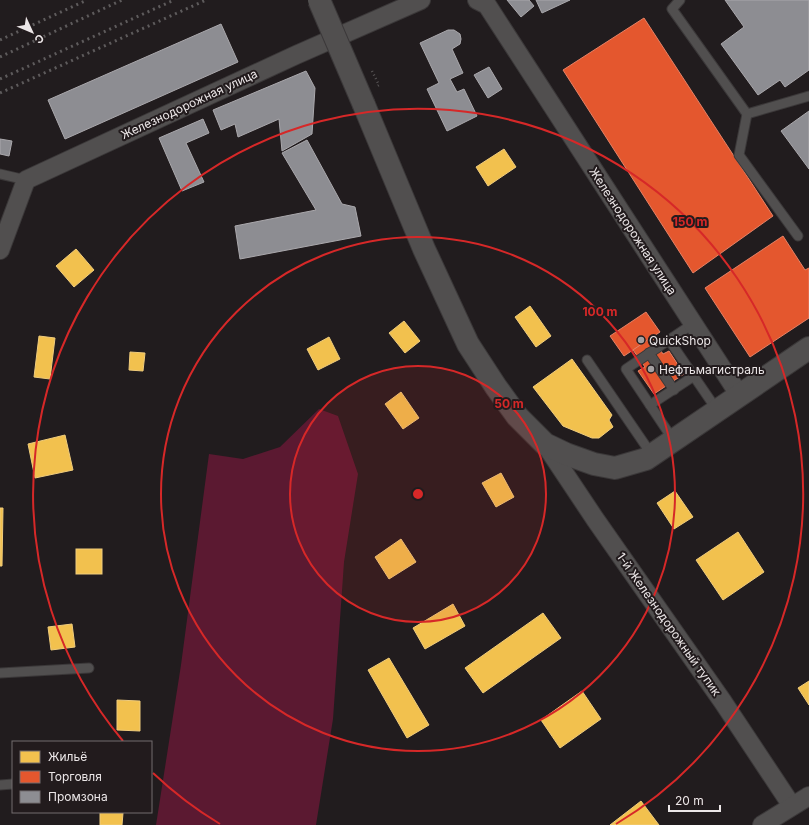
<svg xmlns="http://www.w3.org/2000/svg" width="809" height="825" font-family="Inter,sans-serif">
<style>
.green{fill:#5b1931}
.homes{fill:#f2c14e;stroke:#f0cc7c}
.shops{fill:#e4572e;stroke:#e68266}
.industry{fill:#8d8d92;stroke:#aaa8ac}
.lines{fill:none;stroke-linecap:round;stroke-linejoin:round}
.lane-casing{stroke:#3b3839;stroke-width:11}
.street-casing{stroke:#3b3839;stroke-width:20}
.secondary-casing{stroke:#3b3839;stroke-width:24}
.path{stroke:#595657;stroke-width:2.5;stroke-dasharray:1 3;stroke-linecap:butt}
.lane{stroke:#514f4f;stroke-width:9}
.street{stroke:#514f4f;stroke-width:18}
.secondary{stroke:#514f4f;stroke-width:22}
.rail{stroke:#5e5b5c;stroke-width:3;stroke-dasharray:2 4;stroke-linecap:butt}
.secondary-bridge-casing{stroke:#3b3839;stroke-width:24;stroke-linecap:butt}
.secondary-bridge{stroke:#514f4f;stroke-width:22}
.ring{fill:none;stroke:#d62828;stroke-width:2}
.poi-dot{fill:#a5a0a1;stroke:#221b1d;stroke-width:1.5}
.labels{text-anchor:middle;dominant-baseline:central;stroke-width:4;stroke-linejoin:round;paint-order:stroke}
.street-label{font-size:12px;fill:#ece7e8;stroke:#221b1d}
.poi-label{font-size:12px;fill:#ece7e8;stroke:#221b1d;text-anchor:start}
.centre{fill:#d62828;stroke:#221b1d;stroke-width:2}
.ring-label{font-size:12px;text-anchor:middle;font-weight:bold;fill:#d62828;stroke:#221b1d;stroke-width:4;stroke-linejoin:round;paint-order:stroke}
</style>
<rect width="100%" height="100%" fill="#211c1e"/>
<!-- green -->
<polygon class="green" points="319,409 338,416 358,474 344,562 333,719 316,825 156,825 181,665 209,454 243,459 280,447"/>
<!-- homes -->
<g class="homes">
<polygon points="504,149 516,167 488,186 476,167"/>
<polygon points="76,249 94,270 74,287 56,266"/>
<polygon points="530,306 551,336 536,347 515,317"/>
<polygon points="404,321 420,341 405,353 389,333"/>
<polygon points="39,336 55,338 50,379 34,377"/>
<polygon points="329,337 340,359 318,370 307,349"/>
<polygon points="130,352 145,353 143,371 129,370"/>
<polygon points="572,359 612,415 609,420 613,427 599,438 592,438 563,426 533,387"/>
<polygon points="401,392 419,418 403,429 385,404"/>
<polygon points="65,435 73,470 35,478 28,444"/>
<polygon points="501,473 514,497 496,507 482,483"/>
<polygon points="675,491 693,517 674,529 657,503"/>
<polygon points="0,508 3,508 2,566 0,566"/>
<polygon points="738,532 764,572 723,600 696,560"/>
<polygon points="401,539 416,562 389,579 375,557"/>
<rect x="76" y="549" width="26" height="25"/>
<polygon points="453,604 465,626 425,649 413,628"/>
<polygon points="543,613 561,638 483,693 465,668"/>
<polygon points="72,624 75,647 51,650 48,627"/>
<polygon points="389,658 429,725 407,738 368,670"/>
<polygon points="809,681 809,705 798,688"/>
<polygon points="582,691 601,719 560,748 541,720"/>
<polygon points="117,700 140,701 140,731 117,730"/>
<polygon points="641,801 659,825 610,825"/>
<polygon points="100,812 123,813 122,825 100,825"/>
</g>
<!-- shops -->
<g class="shops">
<polygon points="644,18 773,216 693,273 563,70"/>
<polygon points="783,236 805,270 809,268 809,318 750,357 705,288"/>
<polygon points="646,312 660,332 624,356 610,336"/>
<polygon points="652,337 663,354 669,351 684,374 654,394 638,371 645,367 633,350"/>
</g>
<!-- industry -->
<g class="industry">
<polygon points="507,0 529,0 534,6 521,17"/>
<polygon points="536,0 570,0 542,13"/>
<polygon points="725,0 809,0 809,70 785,87 780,80 758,95 721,44 744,27"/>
<polygon points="221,24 238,62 65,139 48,100"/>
<polygon points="448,30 454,30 460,34 461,39 460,44 452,49 463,73 450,79 457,92 464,89 477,116 447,131 427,89 439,83 420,43"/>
<polygon points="489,67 502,89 488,98 474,75"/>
<polygon points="306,71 315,88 312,134 282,151 279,119 238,137 235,124 221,130 213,110"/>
<polygon points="809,111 809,169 781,131"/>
<polygon points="203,119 209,133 186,143 204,182 182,191 159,138"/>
<polygon points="0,139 12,141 9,156 0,154"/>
<polygon points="307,140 342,204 355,207 361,236 240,259 235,226 316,210 282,153"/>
</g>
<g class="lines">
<defs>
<g id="lane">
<polyline points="680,0 672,9 747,114 809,96"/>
<polyline points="747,114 739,155 798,236"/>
<polyline points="0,174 26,180"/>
<polyline points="669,340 717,410"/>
<polyline points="649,353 674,390"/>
<polyline points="587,360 652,455"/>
<polyline points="650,405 694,376"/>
<polyline points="674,441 626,369 694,323"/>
<polyline points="0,673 89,668"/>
<polyline points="0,785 13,784"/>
</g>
<g id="street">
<polyline points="477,0 487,5 740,396"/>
<polyline points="0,250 26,180 296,55 421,0"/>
<polyline points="545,444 595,519 723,702 792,806"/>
<polyline points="762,825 809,796"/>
</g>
<polyline id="secondary" points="364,105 424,249 468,344 496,387 517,416 545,444 566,454 594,464 615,468 646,459 809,348"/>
</defs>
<!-- lane casing -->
<use href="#lane" class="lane-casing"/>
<!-- street casing -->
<use href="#street" class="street-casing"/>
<!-- secondary casing -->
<use href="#secondary" class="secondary-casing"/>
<!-- path -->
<polyline class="path" points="372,71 379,85 376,87"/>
<!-- lane -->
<use href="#lane" class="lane"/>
<!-- street -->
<use href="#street" class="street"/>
<!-- secondary -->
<use href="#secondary" class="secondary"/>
<!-- rail -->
<g class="rail">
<polyline points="0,40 87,0"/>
<polyline points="0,57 122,0"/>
<polyline points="0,79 174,0"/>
<polyline points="0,93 206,0"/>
</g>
<defs>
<polyline id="secondary-bridge" points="319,0 364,105"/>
</defs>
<!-- secondary-bridge casing -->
<use href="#secondary-bridge" class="secondary-bridge-casing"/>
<!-- secondary-bridge -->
<use href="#secondary-bridge" class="secondary-bridge"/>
</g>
<!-- distance rings -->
<circle cx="418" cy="494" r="128" fill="#d62828" fill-opacity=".12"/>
<g class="ring">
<circle cx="418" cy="494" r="128"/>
<circle cx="418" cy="494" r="257"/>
<path d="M220 824A385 385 0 0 1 153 773M123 741A385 385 0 1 1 616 824"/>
</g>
<!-- markers -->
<g class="poi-dot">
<circle cx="641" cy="340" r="4"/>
<circle cx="651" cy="369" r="4"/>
</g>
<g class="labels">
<!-- street labels -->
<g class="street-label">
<text transform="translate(189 104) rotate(-25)">Железнодорожная улица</text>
<text transform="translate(633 231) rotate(57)">Железнодорожная улица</text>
<text transform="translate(669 624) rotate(55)">1-й Железнодорожный тупик</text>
</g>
<!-- poi labels -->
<g class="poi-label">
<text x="649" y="340">QuickShop</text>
<text x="659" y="369">Нефтьмагистраль</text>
</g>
</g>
<circle cx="418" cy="494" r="6" class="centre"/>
<g class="ring-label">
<text x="690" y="226">150 m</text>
<text x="600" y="316">100 m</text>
<text x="509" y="408">50 m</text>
</g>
<!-- legend -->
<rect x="12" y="741" width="140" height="72" fill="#221b1d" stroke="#736d6e"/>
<rect x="20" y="751" width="20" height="12" fill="#f2c14e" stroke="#736d6e"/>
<text x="48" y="761" font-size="12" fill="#ece7e8">Жильё</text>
<rect x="20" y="771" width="20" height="12" fill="#e4572e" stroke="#736d6e"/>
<text x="48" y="781" font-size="12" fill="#ece7e8">Торговля</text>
<rect x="20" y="791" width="20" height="12" fill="#8d8d92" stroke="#736d6e"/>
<text x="48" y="801" font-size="12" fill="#ece7e8">Промзона</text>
<!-- north arrow -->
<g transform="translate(32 32) rotate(134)" stroke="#221b1d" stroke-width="3" paint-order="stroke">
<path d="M0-3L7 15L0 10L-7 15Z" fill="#ece7e8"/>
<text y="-6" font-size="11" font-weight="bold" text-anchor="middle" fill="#ece7e8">С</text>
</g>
<!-- scale -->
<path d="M669 805v6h51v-6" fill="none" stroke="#ece7e8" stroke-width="2"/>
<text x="675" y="805" font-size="12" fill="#ece7e8" stroke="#221b1d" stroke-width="3" paint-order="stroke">20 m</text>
</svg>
